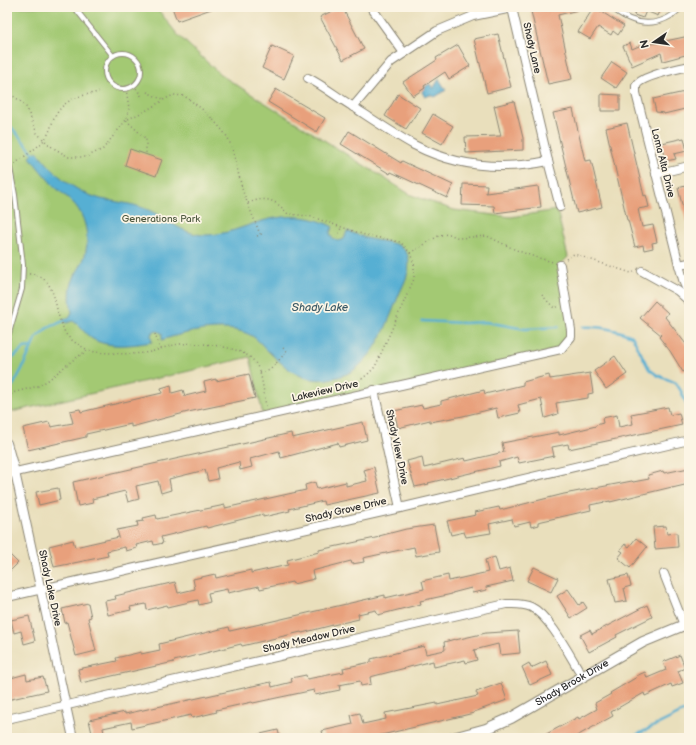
<svg xmlns="http://www.w3.org/2000/svg" width="696" height="745" font-family="'Balsamiq Sans',sans-serif">
<style>
.green{fill:#a3c973;stroke:#677a4f}
.water{fill:#56afd3;stroke:#406d7f}
.lines{fill:none;stroke-linecap:round;stroke-linejoin:round}
.stream{stroke:#56afd3;stroke-width:2.5}
.building{fill:#e8a07c}
.service-casing{stroke:#8a8574;stroke-width:6}
.minor-casing{stroke:#8a8574;stroke-width:10}
.tertiary-casing{stroke:#8a8574;stroke-width:12}
.path{stroke:#8a8574;stroke-width:1.5;stroke-dasharray:1 3;stroke-linecap:butt}
.service{stroke:#fff;stroke-width:4}
.minor{stroke:#fff;stroke-width:8}
.tertiary{stroke:#fff;stroke-width:10}
.labels{text-anchor:middle;dominant-baseline:central;stroke-width:3.5;stroke-linejoin:round;paint-order:stroke}
.street-label{font-size:10px;fill:#2b2b2b;stroke:#fcf5e5}
.park-label{font-size:10px;fill:#4f5a41;stroke:#fcf5e5}
.water-label{font-size:11px;font-style:italic;fill:#3a5966;stroke:#fcf5e5}
</style>
<rect width="100%" height="100%" fill="#fcf5e5"/>
<filter id="ink" filterUnits="userSpaceOnUse"><feTurbulence type="fractalNoise" baseFrequency=".025" numOctaves="2"/><feDisplacementMap in="SourceGraphic" scale="8" xChannelSelector="R" yChannelSelector="G"/><feConvolveMatrix kernelMatrix="1 2 1 2 8 2 1 2 1" color-interpolation-filters="sRGB"/></filter>
<filter id="wash" filterUnits="userSpaceOnUse"><feTurbulence type="fractalNoise" baseFrequency=".012" numOctaves="4" result="noise"/><feDisplacementMap in="SourceGraphic" scale="16" xChannelSelector="R" yChannelSelector="G"/><feGaussianBlur stdDeviation="0.9" result="paint"/><feColorMatrix in="noise" values="0 0 0 0 0 0 0 0 0 0 0 0 0 0 0 0 0 1.4 0 .05"/><feComposite in="paint" operator="in"/></filter>
<g filter="url(#wash)">
<rect width="100%" height="100%" fill="#e9dfbc"/>
<!-- green -->
<polygon class="green" points="7,7 156,7 177,34 221,75 411,195 454,210 511,217 557,210 568,257 560,265 571,330 561,349 263,415 250,357 7,413"/>
<!-- water -->
<g class="water">
<polygon points="439,79 446,90 435,97 430,95 425,97 422,92 426,86 430,84 433,89"/>
<path d="M37 151C54 174 73 191 101 199 116 202 131 203 146 209 167 217 181 235 206 235 226 235 244 226 262 221 286 214 312 215 333 227L330 232 331 236C335 241 338 242 344 239L347 231C353 233 360 236 366 238 378 242 398 240 406 252 410 258 409 265 408 272 406 281 401 289 398 297 389 319 381 344 364 361 357 369 349 374 338 377 305 386 289 371 267 350 261 344 256 337 248 334 225 323 185 332 162 340V333L157 331 152 333 151 335 152 342C133 345 108 349 91 338 84 333 80 325 73 321L66 323 64 319 70 317 72 313C70 303 69 293 72 283 74 275 80 268 83 261 89 246 88 228 81 214 75 201 63 195 53 185 45 176 37 167 30 157Z"/>
</g>
<g class="lines">
<!-- stream -->
<g class="stream">
<polyline points="7,122 35,155"/>
<polyline points="422,321 464,323 486,322 525,329 558,327"/>
<path d="M582 327C599 326 617 330 632 336L649 369 657 375 676 383 681 391 688 408"/>
<polyline points="14,357 24,348 31,347"/>
<polyline points="7,392 14,384 22,369 36,338 47,328 66,320"/>
<polyline points="630,738 689,709"/>
</g>
</g>
<g id="blocks">
<!-- building -->
<g class="building">
<polygon points="172,7 214,7 214,8 177,21"/>
<polygon points="340,7 342,7 364,49 343,60 320,17"/>
<polygon points="530,7 577,7 578,10 558,15 572,79 548,84"/>
<polygon points="594,7 624,26 618,35 613,31 611,35 598,27 590,39 578,32"/>
<polygon points="636,7 662,7 658,16 646,11 643,18 634,15"/>
<polygon points="498,34 511,87 487,93 474,39"/>
<polygon points="689,36 689,54 663,61 661,53 632,66 623,46 630,43 632,49 646,43 647,45"/>
<polygon points="458,45 470,66 449,79 445,72 424,86 425,88 413,96 403,82 437,60 436,58"/>
<polygon points="272,46 294,56 284,79 262,68"/>
<polygon points="612,62 627,72 616,88 601,78"/>
<polygon points="276,89 325,118 317,132 268,102"/>
<polygon points="689,91 689,108 664,114 664,113 656,112 653,99"/>
<polygon points="398,94 420,108 406,129 385,116"/>
<polygon points="601,94 620,95 620,111 601,111"/>
<polygon points="514,101 523,138 523,150 466,153 465,137 501,136 494,106"/>
<polygon points="573,109 585,161 591,160 602,207 577,213 553,113"/>
<polygon points="433,114 453,126 442,144 422,133"/>
<polygon points="627,123 644,196 646,195 649,207 638,209 642,227 653,225 657,242 652,243 653,248 644,250 643,245 635,247 628,220 627,220 606,128"/>
<polygon points="349,131 401,163 402,161 453,185 447,198 391,172 390,174 341,144"/>
<polygon points="684,138 687,151 674,154 676,159 666,161 662,143"/>
<polygon points="130,149 162,160 156,176 125,165"/>
<polygon points="463,184 487,185 486,193 538,186 541,207 495,213 494,206 462,205"/>
<polygon points="689,185 689,220 686,221 678,188"/>
<polygon points="655,301 668,313 665,317 689,348 689,368 683,372 670,351 659,337 661,335 640,318"/>
<polygon points="615,356 627,374 606,389 594,371"/>
<polygon points="590,373 593,393 588,394 588,398 556,403 558,414 545,418 541,399 518,405 520,413 498,418 496,408 463,416 430,422 430,420 398,428 394,411 422,405 423,408 441,404 441,401 484,390 485,394 523,385 523,382 549,375 550,379"/>
<polygon points="249,374 255,398 188,412 131,427 131,424 86,434 86,437 28,450 23,428 49,422 51,427 73,423 70,411 80,409 81,412 162,393 161,388 171,385 172,393 183,390 185,396 206,391 204,382 216,379 216,381"/>
<polygon points="668,407 670,415 679,413 682,425 569,449 568,444 552,447 554,456 519,463 517,457 499,462 500,466 428,483 429,484 415,487 407,461 422,457 424,468 465,458 466,461 504,452 502,443 559,432 559,435 596,426 596,425 603,423 602,418 617,415 619,427 633,424 631,414"/>
<polygon points="363,422 367,440 339,447 338,443 281,458 279,451 250,459 252,467 240,470 239,462 216,468 218,479 208,481 205,470 169,479 171,490 161,493 158,481 136,486 139,499 128,502 125,491 92,499 93,503 78,506 73,482 291,433 292,438"/>
<polygon points="374,467 380,493 324,505 323,501 289,509 290,511 263,517 263,514 207,528 206,526 161,537 163,543 154,545 153,541 136,545 137,548 126,551 125,547 107,551 108,556 54,567 49,546 73,540 75,547 119,537 117,530 138,526 137,522 144,521 143,518 156,515 157,519 225,505 225,508 306,490 305,485 315,482 317,489 346,482 346,486 367,481 364,470"/>
<polygon points="689,468 689,484 672,488 672,487 610,502 610,501 590,505 591,510 538,522 538,525 531,527 530,522 514,526 512,519 489,524 491,533 466,537 464,532 451,535 447,521 476,515 475,512 499,507 500,510 564,494 632,481 633,482 649,479 648,475 663,471 664,473"/>
<polygon points="58,488 60,500 39,505 36,492"/>
<polygon points="434,525 439,552 416,556 414,547 363,558 364,562 352,564 351,561 312,571 314,579 293,584 292,582 260,589 259,586 228,593 227,589 208,593 210,602 199,605 198,600 168,607 167,605 147,610 146,604 130,607 131,610 108,615 105,601 116,599 115,596 175,582 178,593 195,589 193,579 215,574 216,578 251,570 251,573 288,565 287,560 319,552 319,550 380,537 379,536 406,529"/>
<polygon points="666,526 667,534 677,533 678,547 655,549 653,527"/>
<polygon points="636,538 647,547 630,568 618,558 623,552 620,550 625,544 629,547"/>
<polygon points="7,552 18,563 7,574"/>
<polygon points="495,557 499,571 510,568 513,581 486,587 487,590 472,593 471,588 452,593 452,594 420,601 421,604 378,615 376,610 358,614 359,619 333,625 302,633 301,632 242,646 241,644 174,661 174,662 81,683 78,669 117,661 116,658 141,652 141,654 160,650 159,644 229,627 230,631 385,595 385,598 424,589 422,581 448,575 449,581 488,572 485,560"/>
<polygon points="534,567 558,578 551,592 527,581"/>
<polygon points="628,575 631,586 624,588 627,601 615,603 609,579"/>
<polygon points="568,589 579,605 583,602 587,608 571,618 557,596"/>
<polygon points="88,603 91,617 88,618 96,651 76,656 67,622 65,623 62,609"/>
<polygon points="647,605 652,617 616,635 617,637 589,652 580,635 590,630 592,634"/>
<polygon points="29,616 35,641 24,644 21,631 14,633 11,620"/>
<polygon points="518,631 520,653 500,655 498,644 474,650 477,660 466,663 465,660 434,667 433,661 370,677 371,684 361,686 360,681 339,685 340,690 315,695 314,690 253,703 252,702 216,710 217,712 192,718 191,715 132,728 131,722 103,728 105,738 93,738 89,720 125,712 125,714 271,682 272,687 292,682 291,678 306,675 307,679 344,672 343,668 371,662 371,659 424,646 426,654 445,650 444,642 455,639 455,640 486,633"/>
<polygon points="680,655 685,668 678,671 683,683 672,687 671,684 645,696 644,693 611,712 613,716 573,738 539,738 578,717 579,719 597,709 595,703 611,694 610,693 637,677 636,676 645,672 647,678 666,670 663,662"/>
<polygon points="546,661 552,675 530,685 522,667 529,663 531,668"/>
<polygon points="26,674 27,680 43,677 47,691 7,700 7,679"/>
<polygon points="501,683 507,700 474,712 474,713 369,738 324,738 322,731 353,724 351,715 360,713 363,724 386,719 385,713 437,703 437,705 478,696 476,692"/>
<polygon points="278,730 280,738 257,738 256,735"/>
</g>
</g>
</g>
<g filter="url(#ink)">
<use href="#blocks" fill-opacity="0" stroke="#8a8574" stroke-width="1"/>
<g class="lines">
<defs>
<g id="service">
<polyline points="74,7 113,56"/>
<polyline points="471,7 473,16"/>
<path d="M611 7C634 27 660 29 682 7"/>
<circle cx="123" cy="71" r="18"/>
<polyline points="7,162 10,168 15,195 23,265 22,289 7,340"/>
</g>
<g id="minor">
<polyline points="371,7 404,53"/>
<path d="M689 66C678 69 640 76 636 86 636 87 636 92 636 93L679 265 684 283 689 294"/>
<path d="M308 78C324 86 337 97 352 106 372 119 394 134 414 145 457 167 501 171 548 161"/>
<polyline points="353,107 391,62 437,31 473,16 512,8 548,161 560,207"/>
<polyline points="656,174 689,166"/>
<polyline points="679,265 689,263"/>
<polyline points="642,271 678,291 689,301"/>
<polyline points="374,390 400,508"/>
<polyline points="7,443 15,472 73,738"/>
<polyline points="7,474 561,349 571,337 571,330 560,265"/>
<polyline points="664,574 684,625"/>
<polyline points="7,597 400,508 689,440"/>
<path d="M7 719 506 604C514 604 523 603 531 607 550 616 571 658 583 677"/>
</g>
<g id="tertiary">
<path id="s1" d="M453 738 486 729 511 718 643 642 689 623"/>
</g>
</defs>
<!-- service casing -->
<use href="#service" class="service-casing"/>
<!-- minor casing -->
<use href="#minor" class="minor-casing"/>
<!-- tertiary casing -->
<use href="#tertiary" class="tertiary-casing"/>
<!-- path -->
<g class="path">
<polyline points="134,85 142,97"/>
<polyline points="126,89 129,108 126,120 146,139 146,155"/>
<polyline points="7,92 19,100 26,107 37,133 44,140 52,147 69,157 86,157 103,149 126,120 147,110 165,99 174,95 184,96 190,100 207,113 223,131 228,138 232,148 243,192 260,234"/>
<polyline points="147,92 159,98 165,99"/>
<path d="M15 164C25 155 40 147 47 136 50 131 51 126 53 121 62 99 78 96 99 92"/>
<path d="M248 203C267 196 274 199 288 214L309 216 365 235 400 242 406 248 410 253 414 264V279L375 367 368 374 352 387"/>
<polyline points="257,236 264,233"/>
<polyline points="337,237 341,228"/>
<polyline points="7,240 14,239"/>
<polyline points="410,253 440,235 449,234 459,238 487,236 516,250 535,257 553,262"/>
<polyline points="566,259 574,254 631,273 634,272"/>
<path d="M29 274C53 275 54 299 59 317 61 323 63 327 65 333 71 341 79 345 88 350"/>
<polyline points="542,295 553,307 559,307"/>
<polyline points="155,334 160,349"/>
<polyline points="283,348 289,353"/>
<polyline points="260,373 270,370 287,351"/>
<path d="M8 410V404L12 393 38 386 47 381 73 360 88 350 95 352C111 353 128 355 144 353 154 352 164 347 174 345 191 341 240 345 253 360 263 371 263 391 266 406"/>
</g>
<!-- service -->
<use href="#service" class="service"/>
<!-- minor -->
<use href="#minor" class="minor"/>
<!-- tertiary -->
<use href="#tertiary" class="tertiary"/>
</g>
</g>
<g class="labels">
<!-- street labels -->
<g class="street-label">
<text transform="translate(532 48) rotate(77)">Shady Lane</text>
<text transform="translate(663 163) rotate(76)">Loma Alta Drive</text>
<text transform="translate(325 391) rotate(-13)">Lakeview Drive</text>
<text transform="translate(397 447) rotate(78)">Shady View Drive</text>
<text transform="translate(346 510) rotate(-13)">Shady Grove Drive</text>
<text transform="translate(50 588) rotate(78)">Shady Lake Drive</text>
<text transform="translate(309 639) rotate(-13)">Shady Meadow Drive</text>
<text stroke="none"><textPath href="#s1" startOffset="132">Shady Brook Drive</textPath></text>
</g>
<!-- park labels -->
<g class="park-label">
<text x="161" y="219">Generations Park</text>
</g>
<!-- water labels -->
<g class="water-label">
<text x="320" y="307">Shady Lake</text>
</g>
</g>
<!-- margin -->
<rect width="696" height="745" fill="none" stroke="#fcf5e5" stroke-width="24"/>
<!-- north arrow -->
<g transform="translate(654 42) rotate(257)" stroke="#fcf5e5" stroke-width="3" paint-order="stroke">
<path d="M0-3L7 15L0 10L-7 15Z" fill="#2b2b2b"/>
<text y="-6" font-size="11" font-weight="bold" text-anchor="middle" fill="#2b2b2b">N</text>
</g>
</svg>
